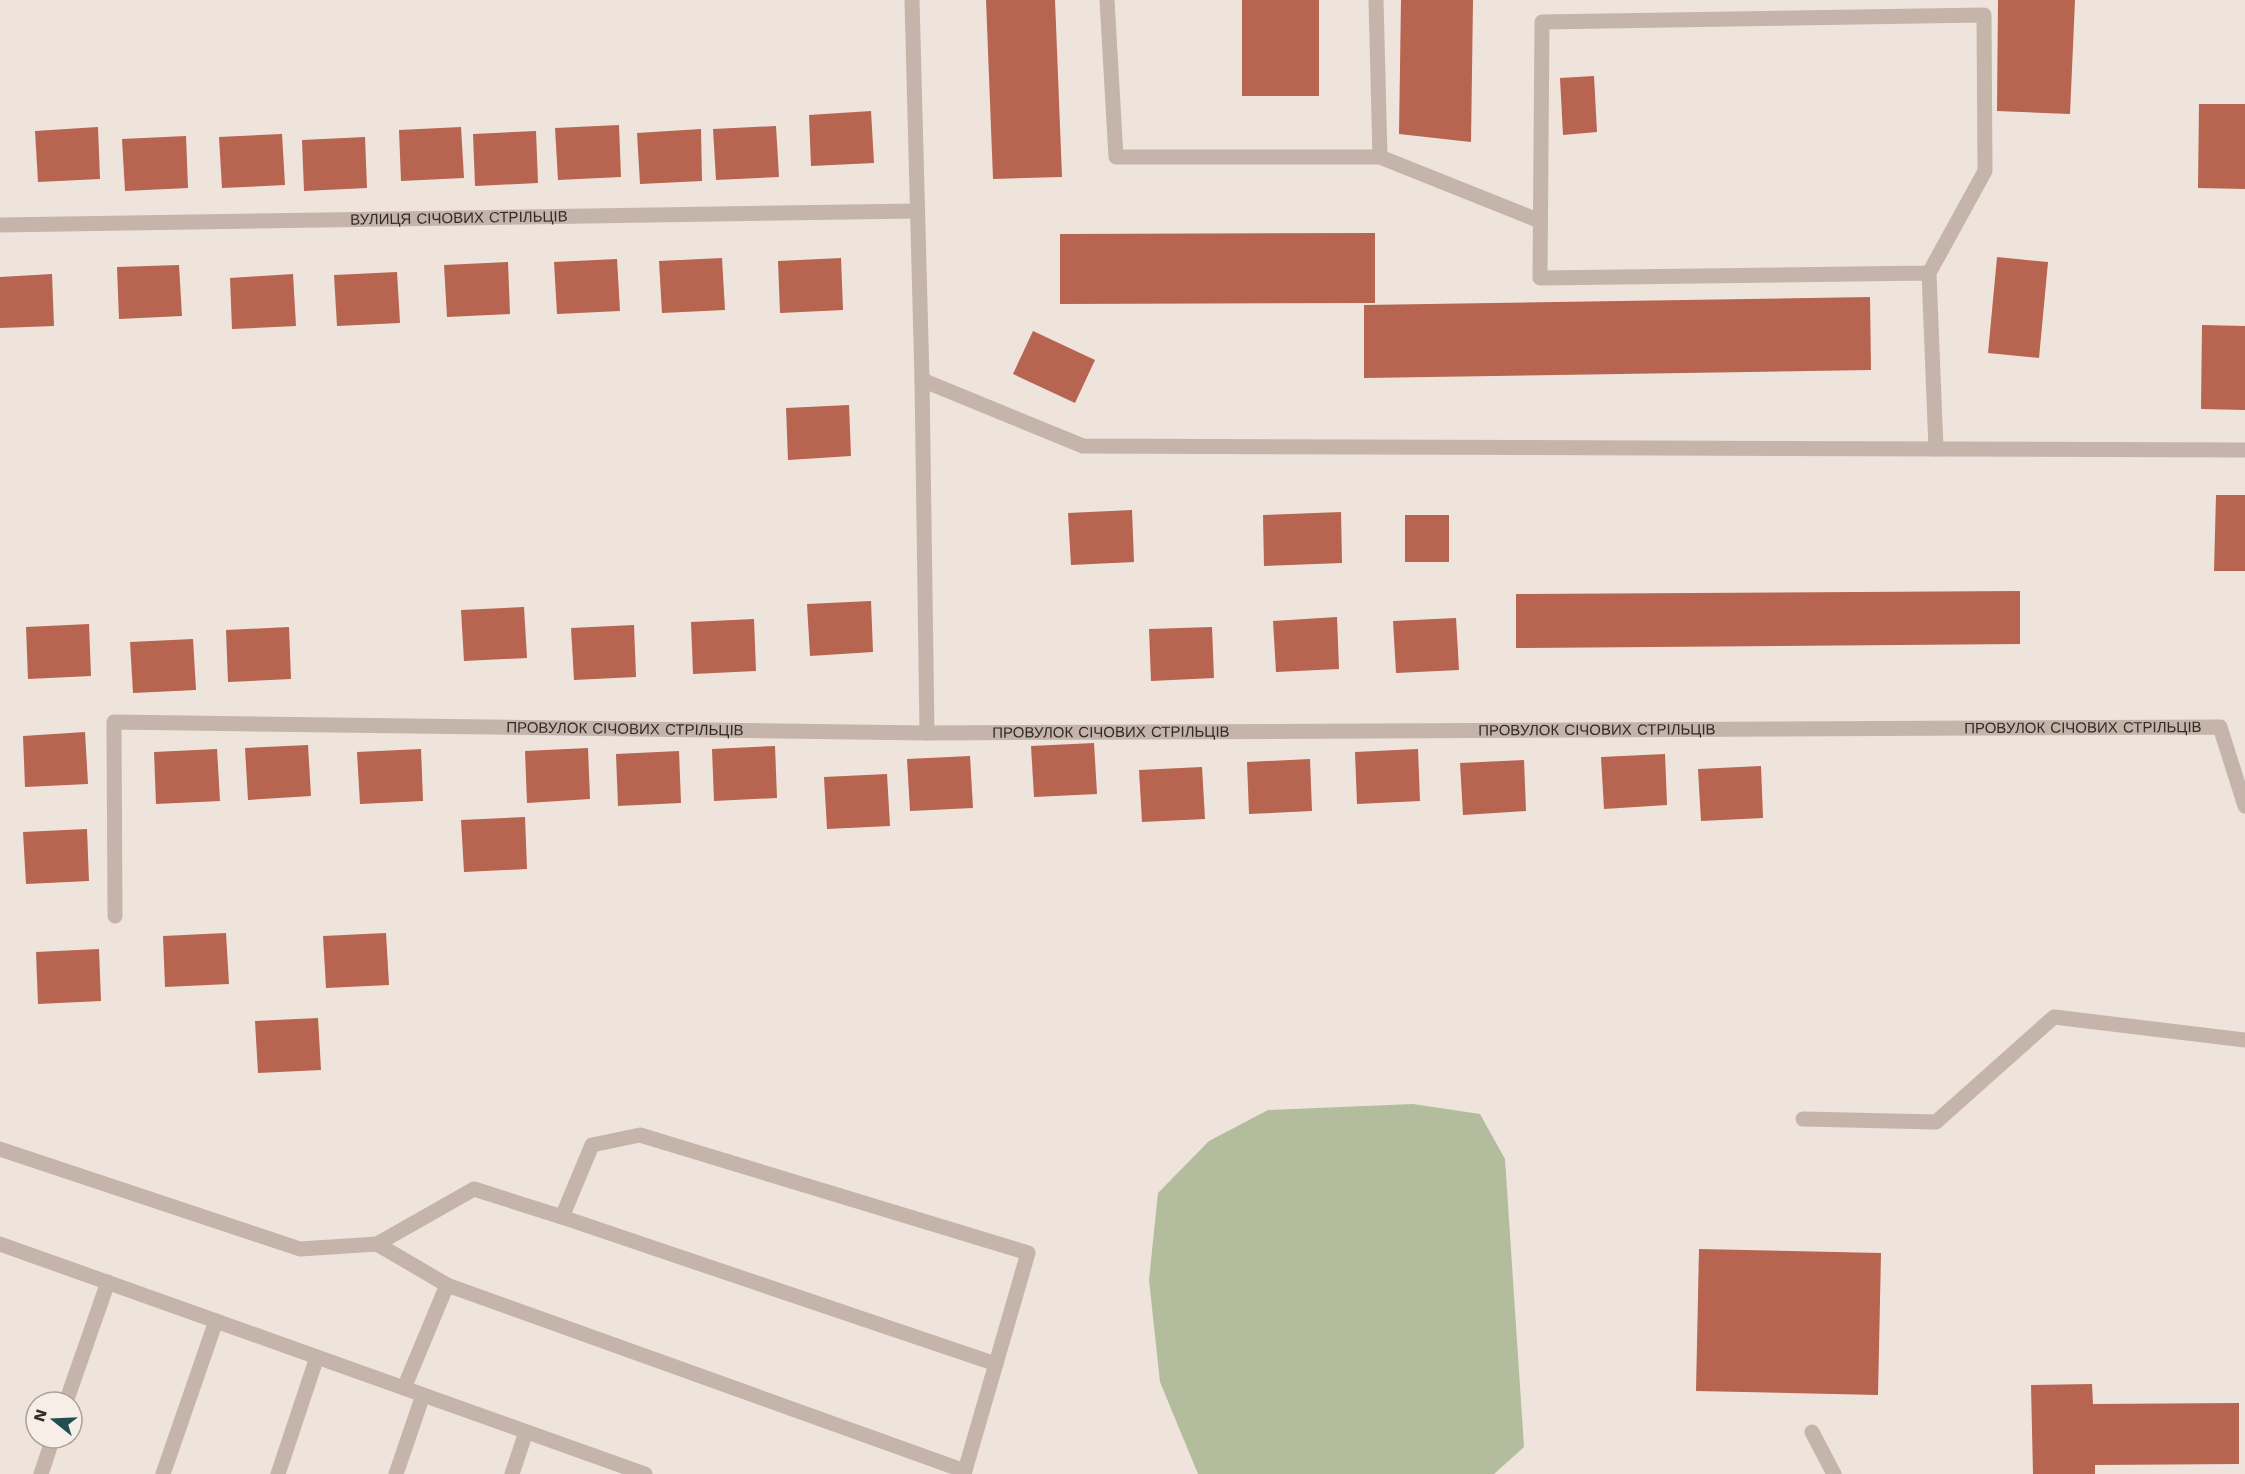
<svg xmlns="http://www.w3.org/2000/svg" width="2245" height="1474" font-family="'Work Sans',sans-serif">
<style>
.green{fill:#b3bc9d}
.building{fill:#b76450}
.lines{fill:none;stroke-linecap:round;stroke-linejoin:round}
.minor{stroke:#c5b4a9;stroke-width:15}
.labels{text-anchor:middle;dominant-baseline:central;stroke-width:4.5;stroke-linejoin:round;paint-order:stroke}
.street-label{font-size:15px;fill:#332b28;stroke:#f7efe7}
</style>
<rect width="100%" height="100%" fill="#eee4db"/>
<!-- green -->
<polygon class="green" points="1413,1104 1480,1114 1505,1159 1524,1447 1494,1474 1198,1474 1160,1382 1149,1280 1158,1193 1209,1141 1268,1110"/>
<!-- building -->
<g class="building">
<polygon points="986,0 1055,0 1062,177 993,179"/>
<rect x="1242" y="0" width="77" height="96"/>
<polygon points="1401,0 1473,0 1471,142 1399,134"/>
<polygon points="1998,0 2075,0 2070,114 1997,111"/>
<polygon points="1594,76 1597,132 1563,135 1560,78"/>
<polygon points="2199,104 2245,104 2245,189 2198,188"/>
<polygon points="871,111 874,163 811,166 809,115"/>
<polygon points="619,125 621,177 558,180 555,128"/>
<polygon points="776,126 779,177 716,180 713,129"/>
<polygon points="98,127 100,179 38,182 35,131"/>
<polygon points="461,127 464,178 401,181 399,130"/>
<polygon points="701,129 702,181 640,184 637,133"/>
<polygon points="536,131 538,183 475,186 473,134"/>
<polygon points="282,134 285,185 222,188 219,137"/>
<polygon points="186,136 188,188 125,191 122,139"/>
<polygon points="365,137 367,188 304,191 302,140"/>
<polygon points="1375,233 1375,303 1060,304 1060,234"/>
<polygon points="1997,257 2048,262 2039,358 1988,353"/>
<polygon points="722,258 725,310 662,313 659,261"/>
<polygon points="841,258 843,310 780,313 778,261"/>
<polygon points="617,259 620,311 557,314 554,262"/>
<polygon points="508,262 510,314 447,317 444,265"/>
<polygon points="179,265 182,316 119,319 117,267"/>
<polygon points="397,272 400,323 337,326 334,275"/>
<polygon points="52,274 54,326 0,328 0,277"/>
<polygon points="293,274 296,326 232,329 230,278"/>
<polygon points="1870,297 1871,370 1364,378 1364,305"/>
<polygon points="2202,325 2245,326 2245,410 2201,409"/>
<polygon points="1033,331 1095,360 1075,403 1013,374"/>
<polygon points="849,405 851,456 788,460 786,408"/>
<polygon points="2216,495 2245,495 2245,571 2214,571"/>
<polygon points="1132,510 1134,562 1071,565 1068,513"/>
<polygon points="1341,512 1342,563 1264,566 1263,515"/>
<rect x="1405" y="515" width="44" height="47"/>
<polygon points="2020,591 2020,644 1516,648 1516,594"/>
<polygon points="871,601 873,652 810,656 807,604"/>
<polygon points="524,607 527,658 464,661 461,610"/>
<polygon points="1337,617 1339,669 1276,672 1273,621"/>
<polygon points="1456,618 1459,670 1396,673 1393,621"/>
<polygon points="754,619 756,671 693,674 691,622"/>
<polygon points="89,624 91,676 28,679 26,627"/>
<polygon points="634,625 636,677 574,680 571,628"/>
<polygon points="289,627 291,679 228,682 226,630"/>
<polygon points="1212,627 1214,678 1151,681 1149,629"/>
<polygon points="193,639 196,690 133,693 130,642"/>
<polygon points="85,732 88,784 25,787 23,736"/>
<polygon points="1094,743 1097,794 1034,797 1031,746"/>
<polygon points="308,745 311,796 248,800 245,748"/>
<polygon points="775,746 777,798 714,801 712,749"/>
<polygon points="588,748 590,799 527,803 525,751"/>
<polygon points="217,749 220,801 156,804 154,752"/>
<polygon points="421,749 423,801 360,804 357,752"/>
<polygon points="1418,749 1420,801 1357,804 1355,752"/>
<polygon points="679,751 681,803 618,806 616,754"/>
<polygon points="1665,754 1667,805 1604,809 1601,757"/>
<polygon points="970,756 973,808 910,811 907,759"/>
<polygon points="1310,759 1312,811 1249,814 1247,762"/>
<polygon points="1524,760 1526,811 1463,815 1460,763"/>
<polygon points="1761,766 1763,818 1701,821 1698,769"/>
<polygon points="1202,767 1205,819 1142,822 1139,770"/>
<polygon points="887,774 890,826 827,829 824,777"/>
<polygon points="525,817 527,869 464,872 461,820"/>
<polygon points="87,829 89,881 26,884 23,832"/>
<polygon points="226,933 229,984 165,987 163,936"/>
<polygon points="386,933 389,985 326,988 323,936"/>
<polygon points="99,949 101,1001 38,1004 36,952"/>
<polygon points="318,1018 321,1070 258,1073 255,1021"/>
<polygon points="1699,1249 1881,1253 1878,1395 1696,1391"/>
<polygon points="2092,1384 2093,1404 2239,1403 2239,1464 2095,1465 2095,1474 2033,1474 2031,1385"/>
</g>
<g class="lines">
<!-- minor -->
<g class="minor">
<polyline points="912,0 922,380 927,733"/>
<polyline points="1107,0 1116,157 1380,157 1376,0"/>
<polyline points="1380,157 1540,221"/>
<path id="s1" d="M0 225 917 211"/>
<polyline points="1929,273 1540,278 1542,22 1984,15 1985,171 1929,273 1936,449"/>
<polyline points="922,380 1083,446 2245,450"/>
<path id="s2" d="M115 916 114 722 927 733 2220 727 2245 806"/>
<polyline points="1803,1119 1936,1122 2054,1017 2245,1040"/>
<polyline points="0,1149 300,1249 377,1244 474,1189 562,1217 592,1145 640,1135 1028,1253 964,1474"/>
<polyline points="562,1217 996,1364"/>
<polyline points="0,1244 645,1474"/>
<polyline points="377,1244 447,1285 965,1471"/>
<polyline points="404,1388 447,1285"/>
<polyline points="66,1402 108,1282"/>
<polyline points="1812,1432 1834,1474"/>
<polyline points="41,1474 53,1438"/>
<polyline points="163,1474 216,1321"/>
<polyline points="278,1474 317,1357"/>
<polyline points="396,1474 423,1395"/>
<polyline points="512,1474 526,1432"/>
</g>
</g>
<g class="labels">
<!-- street labels -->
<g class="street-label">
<text stroke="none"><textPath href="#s1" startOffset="459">ВУЛИЦЯ СІЧОВИХ СТРІЛЬЦІВ</textPath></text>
<text stroke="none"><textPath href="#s2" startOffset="2163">ПРОВУЛОК СІЧОВИХ СТРІЛЬЦІВ</textPath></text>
<text stroke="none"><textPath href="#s2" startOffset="705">ПРОВУЛОК СІЧОВИХ СТРІЛЬЦІВ</textPath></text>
<text stroke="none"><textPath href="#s2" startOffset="1677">ПРОВУЛОК СІЧОВИХ СТРІЛЬЦІВ</textPath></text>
<text stroke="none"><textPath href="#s2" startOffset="1191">ПРОВУЛОК СІЧОВИХ СТРІЛЬЦІВ</textPath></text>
</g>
</g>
<!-- north arrow -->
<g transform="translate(54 1420) rotate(288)"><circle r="28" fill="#f7efe7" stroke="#a9a19b" stroke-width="1.5"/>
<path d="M0-4.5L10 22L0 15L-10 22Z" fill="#224f4f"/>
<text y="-9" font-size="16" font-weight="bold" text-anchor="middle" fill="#332b28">N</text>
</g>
</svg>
